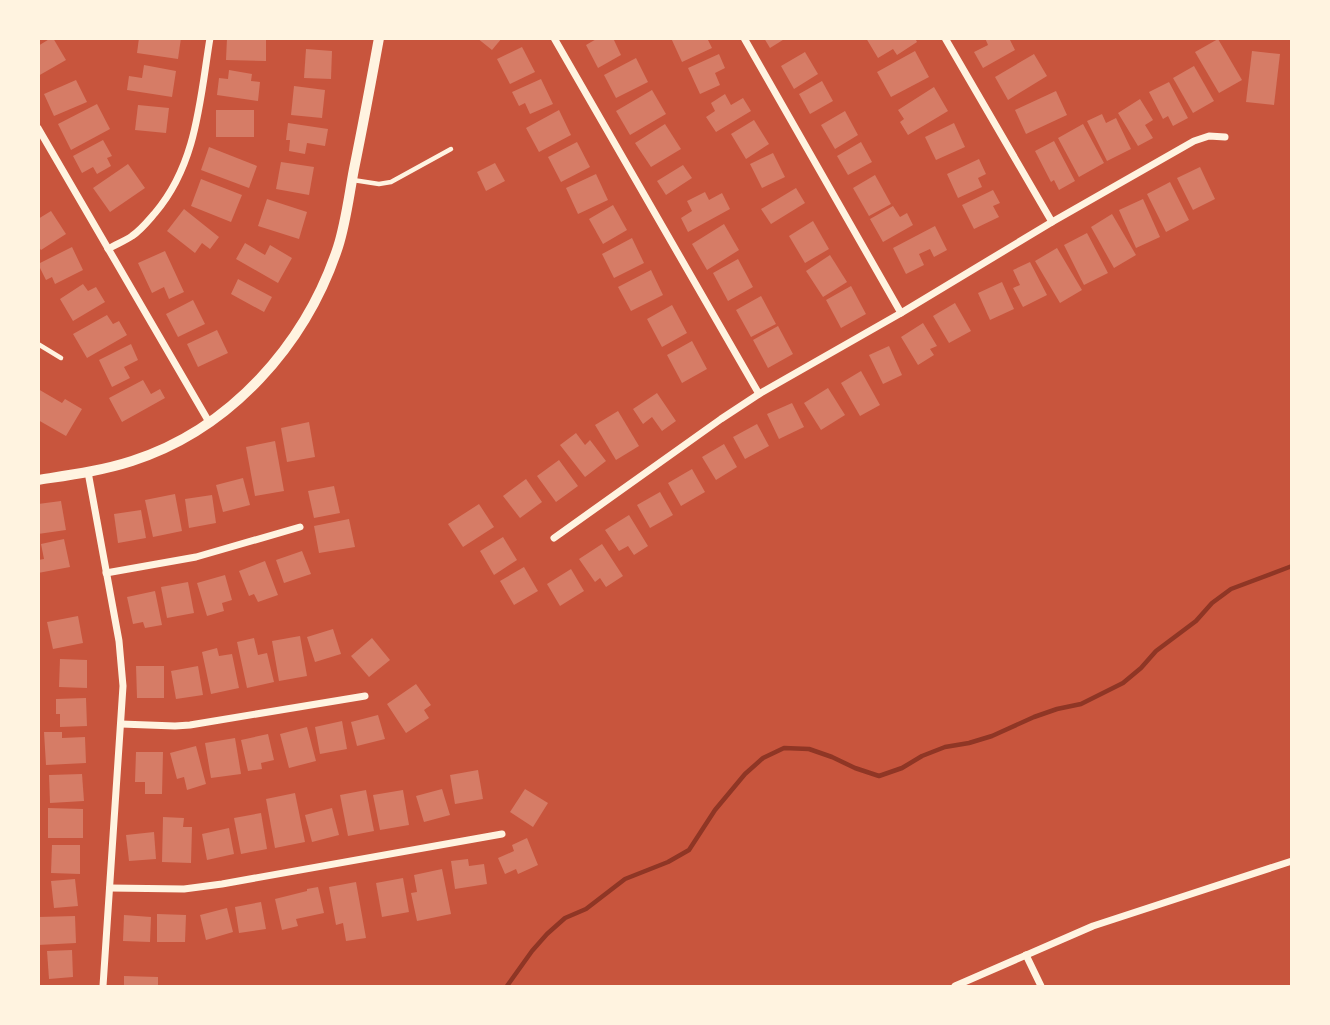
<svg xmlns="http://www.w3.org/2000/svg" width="1330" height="1025" font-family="'DejaVu Sans',sans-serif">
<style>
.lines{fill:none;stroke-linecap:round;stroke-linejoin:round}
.stream{stroke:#8f3625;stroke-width:4.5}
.building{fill:#d67c66}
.service{stroke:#fff3e0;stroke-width:4.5}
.minor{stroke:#fff3e0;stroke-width:7}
.tertiary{stroke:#fff3e0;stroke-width:10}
</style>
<rect width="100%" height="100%" fill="#c8553d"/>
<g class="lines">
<!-- stream -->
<polyline class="stream" points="507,986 532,951 547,934 565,918 586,909 625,879 668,862 689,850 715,810 745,774 763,758 784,748 809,749 832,757 855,768 879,776 902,768 922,756 945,747 969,743 992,736 1034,717 1057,709 1081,704 1123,683 1141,668 1156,651 1196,621 1212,603 1231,589 1292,566"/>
</g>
<!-- building -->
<g class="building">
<polygon points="51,38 53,38 66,60 38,76 38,46"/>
<polygon points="139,38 181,38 178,59 137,53"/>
<polygon points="227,38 266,38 266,61 226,60"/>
<polygon points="477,38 502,38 492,50"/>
<polygon points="598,38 613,38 621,55 598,68 586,45"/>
<polygon points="671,38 707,38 712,48 682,62"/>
<polygon points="764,38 786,38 770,48"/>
<polygon points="866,38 915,38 917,42 897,55 893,49 878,58"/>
<polygon points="985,38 1009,38 1015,50 983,68 974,52 988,45"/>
<polygon points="1218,39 1242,80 1219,93 1195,52"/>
<polygon points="522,47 535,72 510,84 497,59"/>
<polygon points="306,49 332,51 331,79 304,78"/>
<polygon points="915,51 929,77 891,97 877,72"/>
<polygon points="1252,51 1280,54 1274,105 1246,102"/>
<polygon points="805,52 818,74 794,89 781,66"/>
<polygon points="719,54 725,68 715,73 720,85 700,94 688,68"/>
<polygon points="1034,54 1047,76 1008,100 995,77"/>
<polygon points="636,58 648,82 616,98 604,75"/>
<polygon points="144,65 176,71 172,97 127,90 129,76 142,78"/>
<polygon points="1194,66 1214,101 1193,113 1173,78"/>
<polygon points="229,70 252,74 251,81 260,82 258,101 217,95 219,78 228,79"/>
<polygon points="541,79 553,104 530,114 525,103 519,106 512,92"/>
<polygon points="76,80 87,102 54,116 44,94"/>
<polygon points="822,81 833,101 810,114 799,94"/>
<polygon points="1169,82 1188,118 1173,126 1168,116 1163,119 1149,92"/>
<polygon points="294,86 325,90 322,118 291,115"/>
<polygon points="934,87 948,111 908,135 900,122 904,119 898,110"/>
<polygon points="652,90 666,114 630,135 616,111"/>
<polygon points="1056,91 1067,115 1026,134 1015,110"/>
<polygon points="725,94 731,105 743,98 751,111 716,132 706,117 715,111 711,103"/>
<polygon points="1140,99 1153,120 1145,125 1153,138 1138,146 1118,113"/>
<polygon points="97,104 110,129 71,150 58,124"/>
<polygon points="138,105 169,108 166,133 135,130"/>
<rect x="216" y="110" width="38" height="27"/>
<polygon points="559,110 571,135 539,152 526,128"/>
<polygon points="845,111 858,135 835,149 821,125"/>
<polygon points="1102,114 1106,123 1116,118 1131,149 1107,161 1087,121"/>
<polygon points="754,120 769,144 746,159 731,134"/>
<polygon points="288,123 328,129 325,146 307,143 305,154 289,151 290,140 286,140"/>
<polygon points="954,123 965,147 936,160 925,137"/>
<polygon points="665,124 681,149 651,167 635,143"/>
<polygon points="1083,124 1104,163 1079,177 1058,138"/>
<polygon points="103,140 112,156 107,158 111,166 97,174 93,167 82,173 73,156"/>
<polygon points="1054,141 1075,181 1059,190 1054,180 1051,182 1035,151"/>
<polygon points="577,142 590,167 561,182 548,157"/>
<polygon points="861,142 872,162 848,175 837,156"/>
<polygon points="209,147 257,166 249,188 201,170"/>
<polygon points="773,153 785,177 762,188 750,164"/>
<polygon points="979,159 986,174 978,178 982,187 958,198 947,174"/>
<polygon points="281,162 314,167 309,195 276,189"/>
<polygon points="495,163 505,181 486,191 477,172"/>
<polygon points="128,164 145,188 110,212 93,188"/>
<polygon points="683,165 692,178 666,195 657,181"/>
<polygon points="1200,167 1215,199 1193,210 1177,178"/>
<polygon points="596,174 608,200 578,214 566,188"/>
<polygon points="875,175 891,204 869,216 853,188"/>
<polygon points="201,179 242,195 231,222 191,206"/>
<polygon points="1170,182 1189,220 1166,232 1147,194"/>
<polygon points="796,188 805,203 771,224 761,209"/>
<polygon points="993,190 1000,203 993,206 999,217 974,229 962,205"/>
<polygon points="705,192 709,200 722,193 730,209 688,232 681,218 692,211 687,201"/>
<polygon points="267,199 307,212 299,239 258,226"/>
<polygon points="1143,199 1160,237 1136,248 1119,210"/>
<polygon points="613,205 627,230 603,244 589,219"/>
<polygon points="893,206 900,217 907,213 913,225 883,242 870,219"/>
<polygon points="184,209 219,237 210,249 202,243 195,253 167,231"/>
<polygon points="51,211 66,234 41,250 38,246 38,219"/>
<polygon points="1112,214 1136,255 1114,268 1091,227"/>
<polygon points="813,221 829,249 805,263 789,236"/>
<polygon points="724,224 739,250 707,270 692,244"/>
<polygon points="935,226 947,250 934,257 930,249 919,254 924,265 906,274 893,248"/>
<polygon points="1087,233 1108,273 1084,285 1064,245"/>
<polygon points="632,238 644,263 614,278 602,254"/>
<polygon points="245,243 265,255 270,245 292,258 278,283 236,259"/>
<polygon points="72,247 83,270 55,284 52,277 46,280 38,264"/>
<polygon points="1057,248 1082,290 1060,303 1035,261"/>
<polygon points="165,251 184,292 169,299 164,287 152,293 138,263"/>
<polygon points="830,255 847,282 823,297 806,271"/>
<polygon points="738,259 753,287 728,301 713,273"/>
<polygon points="1030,262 1047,295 1023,307 1013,288 1020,285 1013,270"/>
<polygon points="651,270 663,295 631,311 618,287"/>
<polygon points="238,279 272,297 264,312 231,294"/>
<polygon points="1002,282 1014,309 990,320 978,293"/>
<polygon points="83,284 88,291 96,287 105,302 73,321 60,299"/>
<polygon points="851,286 866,314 841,328 826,300"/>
<polygon points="761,296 776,324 751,337 736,310"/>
<polygon points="193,300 205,324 178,337 166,314"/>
<polygon points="955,303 971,331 949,343 933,316"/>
<polygon points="672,305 687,333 662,347 647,319"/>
<polygon points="107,315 113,324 119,321 127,335 87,358 73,334"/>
<polygon points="923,323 937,346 930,349 934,355 918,365 901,337"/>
<polygon points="778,326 793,354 768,368 753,340"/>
<polygon points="217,330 228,353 198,367 187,344"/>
<polygon points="692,341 707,369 682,383 667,355"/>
<polygon points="131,344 138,360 124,367 130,378 112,387 99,360"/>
<polygon points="889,346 902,375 883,384 869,355"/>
<polygon points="861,371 880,405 860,416 841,383"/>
<polygon points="143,380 151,394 160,389 165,398 122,422 109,398"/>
<polygon points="828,388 845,415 821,430 804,403"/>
<polygon points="38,389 62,403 65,399 82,409 66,436 38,420"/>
<polygon points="657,393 676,421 662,431 652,417 643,424 633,409"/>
<polygon points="792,403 804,427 779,439 767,414"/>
<polygon points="618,411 639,446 616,460 595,425"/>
<polygon points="309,422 315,457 287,462 281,428"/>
<polygon points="757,424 769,446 745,459 733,437"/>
<polygon points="576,433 585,445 590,440 606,461 585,477 560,445"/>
<polygon points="275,441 284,491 255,496 246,447"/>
<polygon points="724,444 737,467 716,480 702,457"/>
<polygon points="559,460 578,486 556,502 537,476"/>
<polygon points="692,469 705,492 681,506 668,483"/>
<polygon points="243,478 250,505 223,512 216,485"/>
<polygon points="526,479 542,502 520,518 503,496"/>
<polygon points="334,486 340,513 314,518 308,491"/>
<polygon points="660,492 673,515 650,528 637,505"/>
<polygon points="175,494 182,531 153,537 145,500"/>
<polygon points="212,495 216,523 189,528 185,499"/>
<polygon points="61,501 66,530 38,534 38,504"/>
<polygon points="479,504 494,527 463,547 448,524"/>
<polygon points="141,510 146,538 118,543 114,514"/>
<polygon points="629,515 648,546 634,555 628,546 619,551 605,530"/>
<polygon points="349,519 355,547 319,553 314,526"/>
<polygon points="503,537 517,560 494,575 480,551"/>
<polygon points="64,539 70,567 38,573 38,560 44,559 41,544"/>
<polygon points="602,544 623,576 606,587 600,578 595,582 579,559"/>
<polygon points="302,551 311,574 284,583 276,560"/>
<polygon points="265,561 278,595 258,602 254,594 249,596 239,571"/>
<polygon points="524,567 538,591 514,605 500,581"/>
<polygon points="571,569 584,591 560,606 547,584"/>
<polygon points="225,575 232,600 222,603 224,611 207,616 197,583"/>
<polygon points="188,582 194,613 167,618 161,587"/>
<polygon points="155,591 162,625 145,628 143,622 133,624 127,597"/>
<polygon points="78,616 83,643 53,649 47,622"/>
<polygon points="333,629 341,654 315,662 307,637"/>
<polygon points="300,636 307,676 279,681 272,641"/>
<polygon points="254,638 258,655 267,653 274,682 247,688 237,642"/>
<polygon points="372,638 390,660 369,677 351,656"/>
<polygon points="217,648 219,656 232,654 239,688 211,694 202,652"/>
<polygon points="60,659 87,660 87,688 59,687"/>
<polygon points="136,666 164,666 164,698 137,698"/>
<polygon points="198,666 203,695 176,699 171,671"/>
<polygon points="416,684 431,705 424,710 429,718 406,733 387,704"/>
<polygon points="86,698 87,726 60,727 60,714 56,714 56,699"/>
<polygon points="378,715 385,739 357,746 351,722"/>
<polygon points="342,721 347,749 320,754 315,727"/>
<polygon points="307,727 316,761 289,768 280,734"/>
<polygon points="44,732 62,732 62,738 85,737 86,763 46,765"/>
<polygon points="268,734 274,760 261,763 262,769 248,771 241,740"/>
<polygon points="235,738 241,774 211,778 205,743"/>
<polygon points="196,746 206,784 187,790 184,777 177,779 170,753"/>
<polygon points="136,752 163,752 162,794 145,794 145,782 135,782"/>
<polygon points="478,770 483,799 455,804 450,775"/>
<polygon points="82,774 84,801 50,803 49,775"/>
<polygon points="442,789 450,815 424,822 416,796"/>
<polygon points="525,789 548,803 533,827 510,812"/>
<polygon points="366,790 374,831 348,836 340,795"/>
<polygon points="403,790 409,825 380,830 373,795"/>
<polygon points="295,793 305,842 275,848 266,799"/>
<polygon points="48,808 83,809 83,838 48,838"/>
<polygon points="332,808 339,835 312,842 305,815"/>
<polygon points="261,813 267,849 241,854 234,818"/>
<polygon points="163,817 184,818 183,827 192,827 191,863 162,862"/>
<polygon points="229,828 234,854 207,860 202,834"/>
<polygon points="154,832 156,859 129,861 126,835"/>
<polygon points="527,838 538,865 518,874 516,869 505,874 498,858 514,851 512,845"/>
<polygon points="52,845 80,845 80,874 51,873"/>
<polygon points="468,859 469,866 484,864 487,884 455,889 451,861"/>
<polygon points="442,869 451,914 417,921 411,893 417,892 414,875"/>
<polygon points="403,878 409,912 382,917 376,883"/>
<polygon points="75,879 78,906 54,908 51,881"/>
<polygon points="356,882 366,938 346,941 343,923 336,925 329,887"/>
<polygon points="318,887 324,913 296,919 298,926 282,930 275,899 307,891 307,889"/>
<polygon points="261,902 266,929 239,933 235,907"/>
<polygon points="227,908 233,932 206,940 200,915"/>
<polygon points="157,914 186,915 185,942 157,942"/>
<polygon points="124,915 151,917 150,942 123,941"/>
<polygon points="75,916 76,943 38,945 38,917"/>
<polygon points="72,950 73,977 49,979 47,951"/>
<polygon points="124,976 158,977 158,986 124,986"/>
</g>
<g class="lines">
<!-- service -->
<g class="service">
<polyline points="353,180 379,184 391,182 451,149"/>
<polyline points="38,344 61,358"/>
</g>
<!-- minor -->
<g class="minor">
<polyline points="554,38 759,394"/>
<polyline points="744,38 901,313"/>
<polyline points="945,38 1052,222"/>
<polyline points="38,128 209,422"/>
<path d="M108 249C116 244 125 241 132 236 141 230 148 221 155 213 197 164 200 99 210 38"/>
<polyline points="88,472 119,641 123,686 103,986"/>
<polyline points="554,538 721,419 759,394 901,313 1052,222 1194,141 1209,136 1225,137"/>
<polyline points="106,573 196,557 300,527"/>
<polyline points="121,724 175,726 190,725 365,696"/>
<polyline points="110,888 184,889 222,884 502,834"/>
<polyline points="1026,955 1041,986"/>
<polyline points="955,986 1093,926 1292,861"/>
</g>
<!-- tertiary -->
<path class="tertiary" d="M38 480C70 475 101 471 132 461 231 429 306 344 338 247 346 222 349 195 354 169 363 125 371 82 379 38"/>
</g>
<!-- border -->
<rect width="1330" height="1025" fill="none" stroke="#fff3e0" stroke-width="80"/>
</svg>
